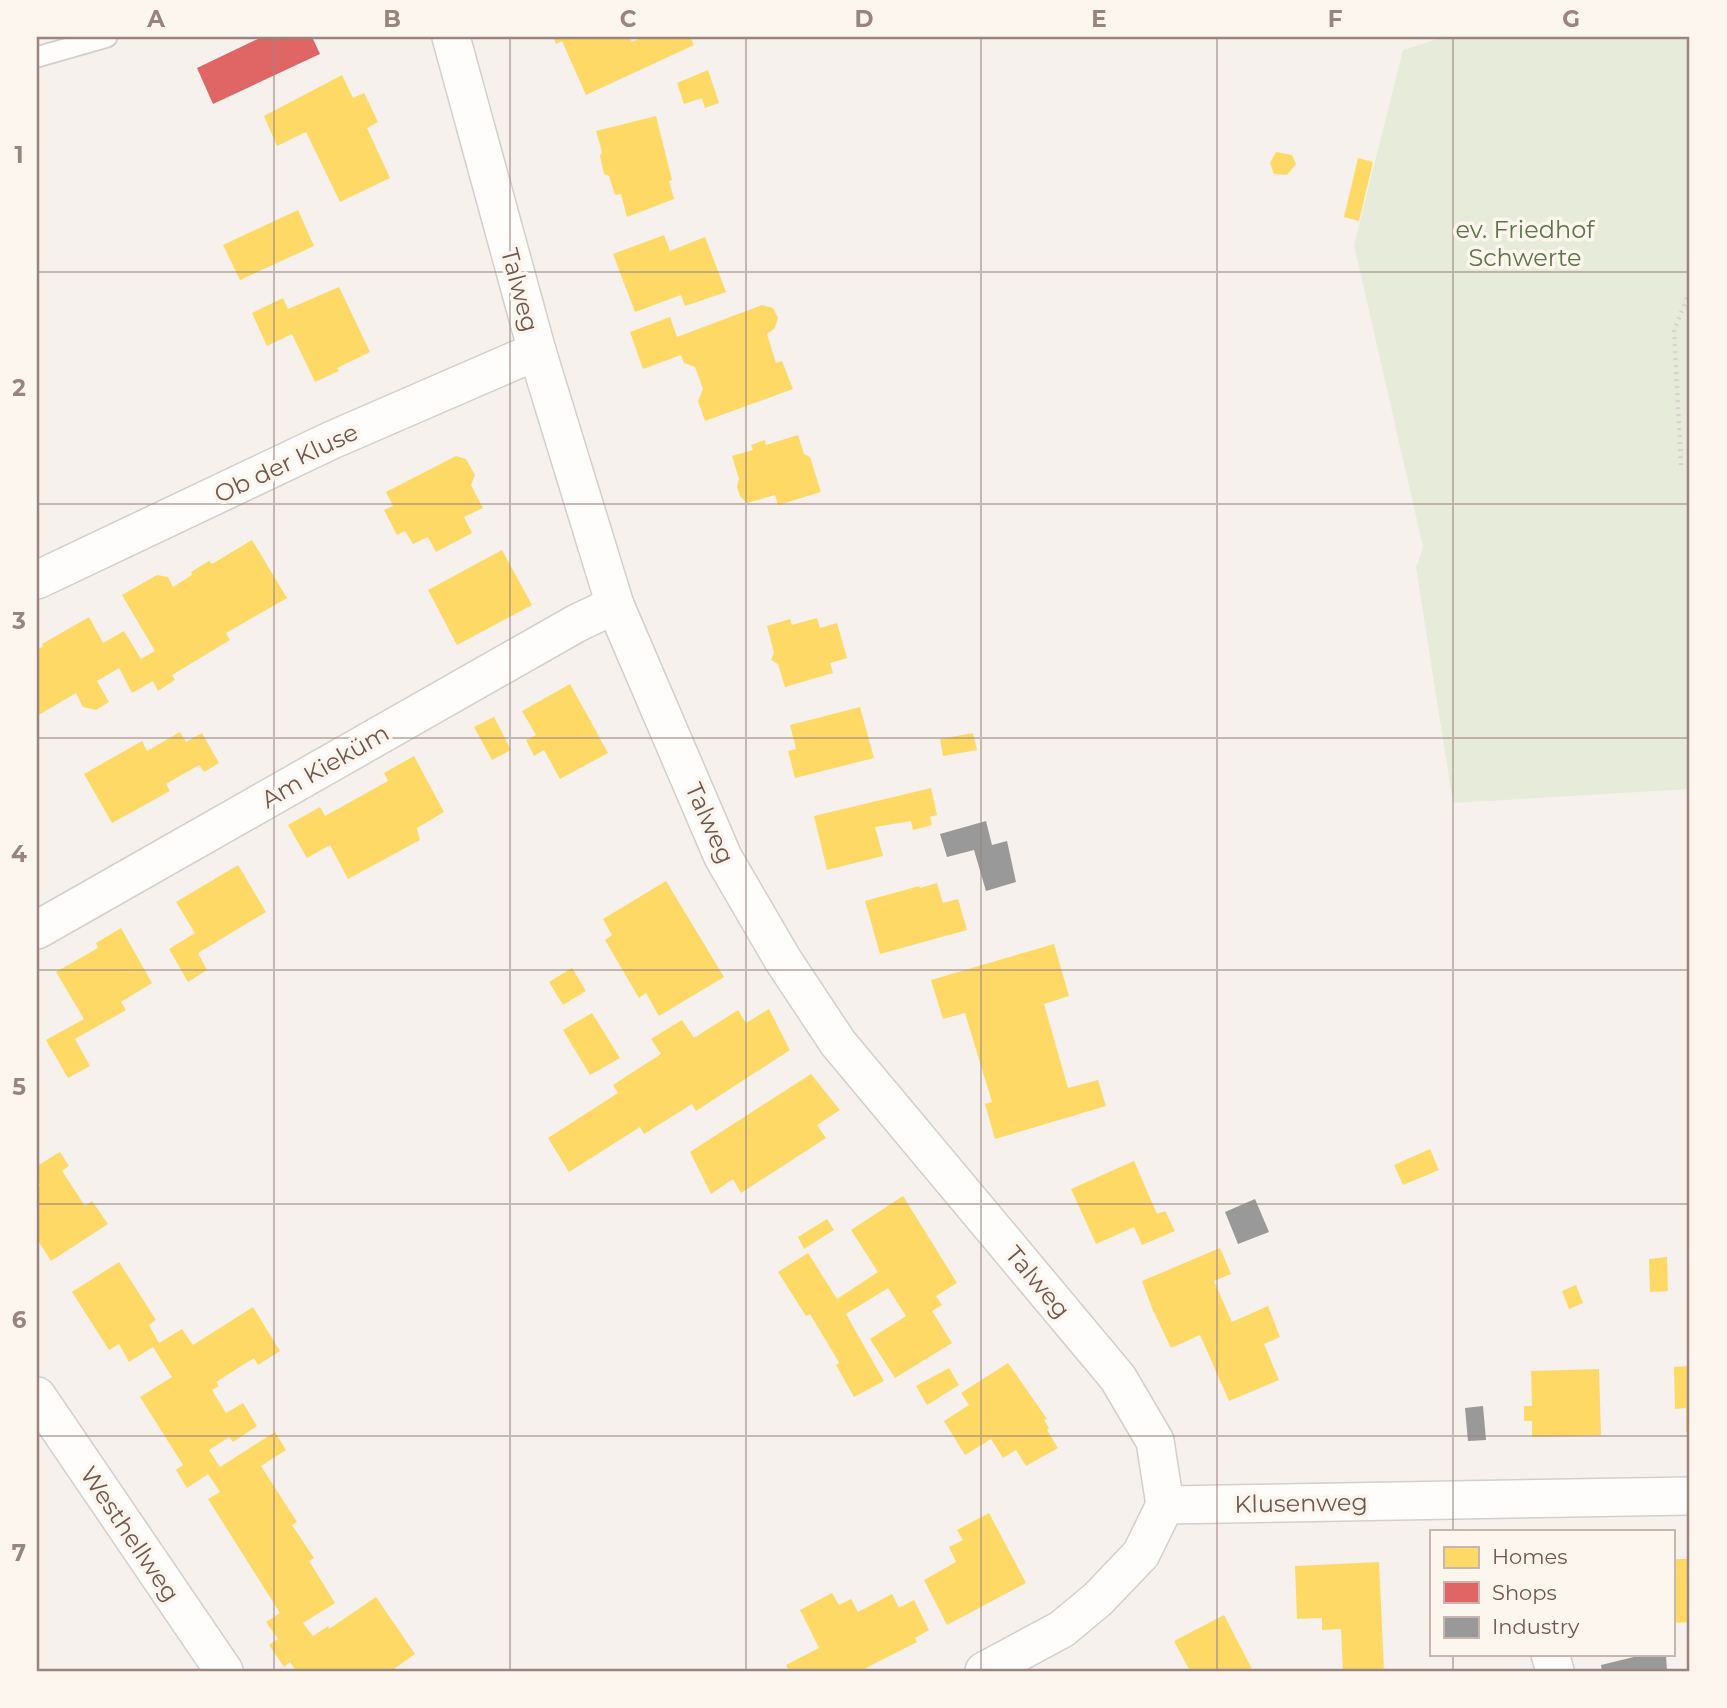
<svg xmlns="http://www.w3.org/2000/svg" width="1727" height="1708" font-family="Montserrat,sans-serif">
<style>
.green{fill:#e6ecd9}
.homes{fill:#ffd966}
.shops{fill:#e06666}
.industry{fill:#999}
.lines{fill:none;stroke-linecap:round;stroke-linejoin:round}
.lane-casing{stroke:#d5ceca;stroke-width:23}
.street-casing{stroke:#d5ceca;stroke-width:40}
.path{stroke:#d9d1cf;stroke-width:4.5;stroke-dasharray:2 5;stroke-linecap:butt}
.lane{stroke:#fefdfc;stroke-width:19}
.street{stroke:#fefdfc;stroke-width:37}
.grid{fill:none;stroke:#9a857e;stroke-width:2;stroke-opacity:0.55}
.labels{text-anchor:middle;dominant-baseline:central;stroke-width:7;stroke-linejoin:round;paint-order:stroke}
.park-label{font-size:24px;fill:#5d7748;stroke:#fdf6ef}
.street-label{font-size:24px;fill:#73574f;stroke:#fdf6ef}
.neatline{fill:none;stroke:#9a857e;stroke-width:2.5}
.grid-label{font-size:23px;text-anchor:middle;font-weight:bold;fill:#9a857e}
</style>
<rect width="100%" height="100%" fill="#f6f1ed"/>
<!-- green -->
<polygon class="green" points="1444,37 1690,37 1690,789 1453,803 1416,568 1423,547 1354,245 1403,50"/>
<!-- homes -->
<g class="homes">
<polygon points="553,37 630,37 632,42 644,37 690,37 694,45 586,95 562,41 556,44"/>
<polygon points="708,70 719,103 705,108 702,98 684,104 677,83"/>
<polygon points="342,75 353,98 364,93 378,122 367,128 390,178 340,202 306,132 277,146 264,116"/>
<polygon points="656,116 672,180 669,181 674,199 627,217 621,194 615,195 609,176 604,174 600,156 602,152 596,131"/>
<polygon points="1276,152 1292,155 1296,164 1287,175 1274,174 1270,163"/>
<polygon points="1358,158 1373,162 1359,221 1344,217"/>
<polygon points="298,210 314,246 240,280 223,245"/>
<polygon points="664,235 670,251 705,237 726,292 685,306 681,295 635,312 613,254"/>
<polygon points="339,287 370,352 337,368 339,371 315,382 292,334 267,346 252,313 283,298 288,309"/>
<polygon points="762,305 773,308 778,318 775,328 767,334 776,363 782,361 793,389 705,421 698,401 703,389 695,367 684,363 681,355 643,369 630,332 670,317 677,337"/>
<polygon points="798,435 804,454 810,457 821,492 778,505 775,495 747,503 740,496 737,487 739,479 732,456 753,450 751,445 765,440 766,445"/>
<polygon points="456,456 466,459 475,475 471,485 483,508 464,517 472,533 436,552 428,537 413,544 405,531 397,535 384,510 393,506 386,492"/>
<polygon points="252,540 287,598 226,633 230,640 172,675 175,680 158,691 153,681 132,693 119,668 97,681 109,702 96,710 83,707 76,693 37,716 37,650 43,646 42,644 89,617 103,643 124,631 141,659 155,651 122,595 157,575 168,577 173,587 192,575 191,572 209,561 212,564"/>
<polygon points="502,550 532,605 457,645 428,590"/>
<polygon points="817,618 820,628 837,623 847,658 830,663 833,673 785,687 778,664 771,660 774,653 767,626 790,619 792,625"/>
<polygon points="570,684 608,753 560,779 544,750 534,756 526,740 536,735 522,711"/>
<polygon points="860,707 874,758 795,778 788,751 796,749 790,725"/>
<polygon points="494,717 511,750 492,760 474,727"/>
<polygon points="180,732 186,742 202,733 219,763 204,772 199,765 166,784 170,791 112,823 84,774 142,741 147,751"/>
<polygon points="973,733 977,750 943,756 940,739"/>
<polygon points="414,756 444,812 417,828 420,840 348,879 330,845 307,858 288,825 320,807 325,816 388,781 384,773"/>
<polygon points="931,788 937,815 930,817 932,825 913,830 911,821 875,827 883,856 827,870 814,816"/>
<polygon points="238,865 266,912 198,953 207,970 188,982 169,949 195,933 176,902"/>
<polygon points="666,881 724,977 659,1016 646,993 639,998 605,940 612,935 603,919"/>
<polygon points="937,883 943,903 958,899 967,930 880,954 865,901 919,886 920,888"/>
<polygon points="121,928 152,983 121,1002 126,1010 75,1039 90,1066 68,1078 46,1040 84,1019 56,972 98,948 96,943"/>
<polygon points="1054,944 1069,996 1044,1004 1068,1088 1098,1080 1106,1106 995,1139 985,1104 992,1102 965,1013 943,1019 931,980"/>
<polygon points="572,968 586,991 563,1005 549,982"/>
<polygon points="769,1009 790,1050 696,1111 692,1104 644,1134 640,1127 569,1172 548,1138 618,1093 613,1085 661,1054 651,1039 682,1020 694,1038 738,1010 746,1023"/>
<polygon points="592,1013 620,1058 590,1075 563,1030"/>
<polygon points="811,1074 840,1110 817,1125 826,1138 741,1193 733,1179 711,1194 690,1152"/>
<polygon points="1430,1149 1439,1170 1403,1185 1394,1165"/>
<polygon points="60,1152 69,1166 62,1171 85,1206 92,1201 108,1224 51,1261 37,1239 37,1187 40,1185 37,1179 37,1166"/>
<polygon points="1134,1161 1157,1214 1165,1211 1175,1231 1142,1245 1134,1227 1096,1244 1071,1189"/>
<polygon points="903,1196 957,1283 936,1296 942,1305 932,1311 952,1343 895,1378 870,1339 906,1316 888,1288 846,1314 884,1381 854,1397 836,1365 839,1363 837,1359 810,1314 806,1316 778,1272 808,1253 837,1299 878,1272 851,1230"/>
<polygon points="827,1219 834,1230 804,1249 798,1237"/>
<polygon points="1220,1248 1231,1274 1214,1281 1232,1322 1268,1306 1280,1337 1264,1344 1279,1380 1229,1401 1200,1335 1171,1348 1152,1308 1142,1281"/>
<polygon points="1667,1257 1668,1291 1650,1292 1649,1259"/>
<polygon points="119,1262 156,1320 149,1325 159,1343 182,1329 193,1345 253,1307 280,1351 258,1365 254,1358 216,1382 219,1386 212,1390 226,1413 243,1403 257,1426 233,1442 229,1437 209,1450 220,1467 275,1432 286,1450 261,1466 297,1522 292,1525 314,1558 309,1561 335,1603 303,1623 313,1636 328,1626 329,1629 376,1597 415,1654 391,1671 296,1671 290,1662 284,1667 269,1645 278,1639 266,1622 280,1613 208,1499 220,1492 208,1474 187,1488 176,1470 183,1465 140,1397 172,1377 153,1347 129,1362 119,1344 109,1350 72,1292"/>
<polygon points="1576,1285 1583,1303 1569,1309 1562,1291"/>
<polygon points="1008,1363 1047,1419 1044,1420 1049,1428 1047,1430 1058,1448 1026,1466 1016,1450 1003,1458 991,1439 965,1455 944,1421 969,1405 961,1393"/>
<polygon points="1690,1366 1690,1432 1686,1432 1686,1408 1675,1409 1674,1367"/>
<polygon points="949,1368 959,1385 927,1405 916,1386"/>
<polygon points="1599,1369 1601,1435 1532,1437 1532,1421 1524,1421 1524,1406 1532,1406 1531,1371"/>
<polygon points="989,1513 1026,1583 947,1625 924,1580 956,1562 949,1547 963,1540 957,1530"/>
<polygon points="1673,1559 1690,1559 1690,1622 1673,1623"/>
<polygon points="1379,1562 1384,1671 1343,1671 1341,1629 1322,1630 1322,1618 1297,1619 1295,1566"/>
<polygon points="832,1593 839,1605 851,1599 858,1612 892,1594 899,1608 914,1600 929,1630 915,1638 917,1642 860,1671 789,1671 786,1665 819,1648 800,1610"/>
<polygon points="1224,1615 1253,1671 1190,1671 1174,1641"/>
</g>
<!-- shops -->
<polygon class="shops" points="262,37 312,37 320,54 213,104 197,68"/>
<!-- industry -->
<g class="industry">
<polygon points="986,821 992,845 1007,841 1016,882 986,891 974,850 947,857 940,834"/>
<polygon points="1255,1199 1269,1232 1238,1244 1225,1212"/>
<polygon points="1483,1406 1486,1440 1468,1441 1465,1408"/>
<polygon points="1666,1655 1667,1671 1602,1671 1601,1665 1638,1656"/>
</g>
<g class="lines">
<defs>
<polyline id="lane" points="37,57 107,37"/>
<g id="street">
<polyline points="451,37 537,351 615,605 723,857 783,960 838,1043 1118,1378 1155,1441 1165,1505"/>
<polyline points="37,580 332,440 537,351"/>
<polyline points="37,930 577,623 615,605"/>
<polyline points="37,1396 224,1671"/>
<polyline points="1165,1505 1690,1496"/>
<polyline points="1550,1654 1555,1671"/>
<polyline points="984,1671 1062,1629 1098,1599 1141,1554 1165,1505"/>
</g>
</defs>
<!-- lane casing -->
<use href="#lane" class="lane-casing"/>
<!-- street casing -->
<use href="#street" class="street-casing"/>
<!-- path -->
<polyline class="path" points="1681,465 1674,330 1690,292"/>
<!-- lane -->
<use href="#lane" class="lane"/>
<!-- street -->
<use href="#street" class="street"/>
</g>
<!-- grid -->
<path class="grid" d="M274 37V1671M510 37V1671M746 37V1671M981 37V1671M1217 37V1671M1453 37V1531M37 272H1690M37 504H1690M37 738H1690M37 970H1690M37 1204H1690M37 1436H1690M1453 1654V1671"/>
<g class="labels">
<!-- park labels -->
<g class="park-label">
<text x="1525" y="229">ev. Friedhof<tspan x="1525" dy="28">Schwerte</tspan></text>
</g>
<!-- street labels -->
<g class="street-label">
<text transform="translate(520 290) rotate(75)">Talweg</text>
<text transform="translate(286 463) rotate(-25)">Ob der Kluse</text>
<text transform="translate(325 766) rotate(-30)">Am Kieküm</text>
<text transform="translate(710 823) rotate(66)">Talweg</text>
<text transform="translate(1038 1282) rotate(50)">Talweg</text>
<text transform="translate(1301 1503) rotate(-1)">Klusenweg</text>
<text transform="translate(130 1534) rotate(56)">Westhellweg</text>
</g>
</g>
<!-- border -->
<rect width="1727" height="1708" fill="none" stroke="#fdf6ef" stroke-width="77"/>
<!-- legend -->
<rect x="1430" y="1530" width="245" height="126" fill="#fdf6ef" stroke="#c6b6af" stroke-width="2"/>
<rect x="1444" y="1547" width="35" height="21" fill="#ffd966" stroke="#c6b6af" stroke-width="2"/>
<text x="1492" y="1564" font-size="21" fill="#73574f">Homes</text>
<rect x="1444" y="1582" width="35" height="21" fill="#e06666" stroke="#c6b6af" stroke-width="2"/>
<text x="1492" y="1600" font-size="21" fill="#73574f">Shops</text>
<rect x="1444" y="1617" width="35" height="21" fill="#999999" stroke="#c6b6af" stroke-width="2"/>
<text x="1492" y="1634" font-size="21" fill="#73574f">Industry</text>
<rect x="38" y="38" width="1650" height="1632" class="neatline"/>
<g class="grid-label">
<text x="156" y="27">A</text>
<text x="392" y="27">B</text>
<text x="628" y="27">C</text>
<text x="864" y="27">D</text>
<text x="1099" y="27">E</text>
<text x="1335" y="27">F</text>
<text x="1571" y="27">G</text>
<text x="19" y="163">1</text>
<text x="19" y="396">2</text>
<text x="19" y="629">3</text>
<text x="19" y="862">4</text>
<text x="19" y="1095">5</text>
<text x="19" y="1328">6</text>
<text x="19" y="1561">7</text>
</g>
</svg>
